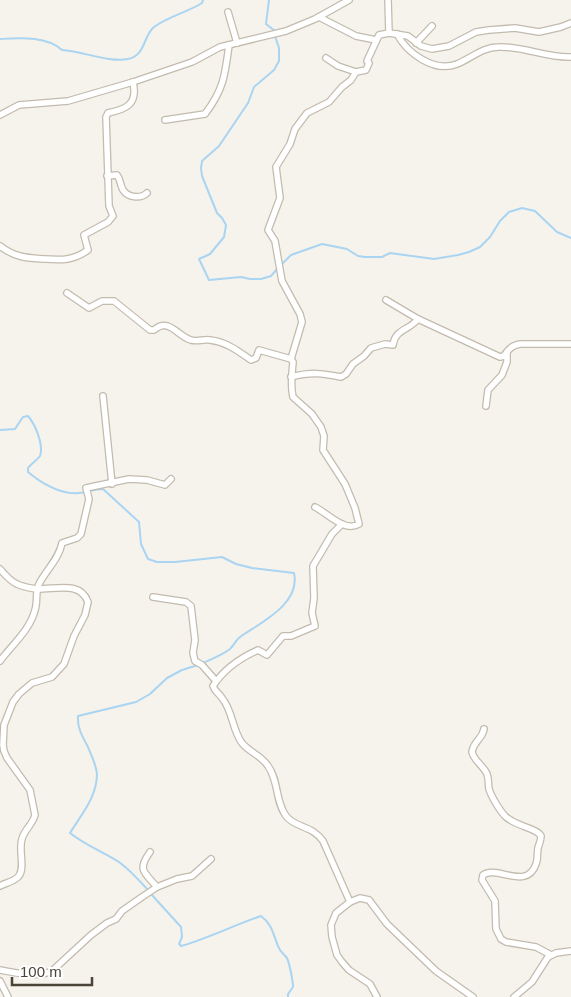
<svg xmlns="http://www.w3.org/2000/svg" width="571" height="997" font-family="Arial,sans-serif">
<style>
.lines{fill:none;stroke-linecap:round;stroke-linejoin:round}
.stream{stroke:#a9d4f2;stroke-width:2}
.street-casing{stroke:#c2bbae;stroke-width:8}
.street{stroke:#fff;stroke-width:5.5}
</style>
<rect width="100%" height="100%" fill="#f6f3ec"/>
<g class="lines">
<!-- stream -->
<g class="stream">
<polyline points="269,0 266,24 275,31"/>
<polyline points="275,36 279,48 279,61 274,70 254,87 248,103 219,146 202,161 201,168 202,176 217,213 222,218 226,225 224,237 210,254 199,259 209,280 241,277 250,279 261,279 271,276 277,269"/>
<path d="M0 39C20 38 47 36 62 50 81 51 110 63 128 59 146 55 143 36 154 27 167 17 188 12 202 3L203 0"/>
<polyline points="281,265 291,255 322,244 347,249 358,256 365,257 382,257 390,253 434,259 458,255 469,252 480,247 490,237 500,221 509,212 522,208 535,211 557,232 571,238"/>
<path d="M0 430 15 429 23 417 28 416C35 424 44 445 40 456 37 460 31 464 28 468V472C41 483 61 495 79 493 87 492 95 489 103 489L139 522 141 544 148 559 157 562H175L222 557 236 564 252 568 294 573C301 604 260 623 240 637 236 640 234 645 230 649 222 655 212 659 203 663"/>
<path d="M148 890C139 880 130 870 119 862 103 852 85 845 70 833 81 815 97 797 97 774 96 764 91 754 87 745 82 736 77 727 78 716L136 702 150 694 167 678 182 670 198 665"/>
<path d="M151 894 181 927 182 937 179 944 181 946C209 938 234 925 261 916 272 924 273 934 278 946 280 952 284 954 287 958 290 965 293 982 293 987L288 994V997"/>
</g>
<defs>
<g id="street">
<polyline points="388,0 389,33"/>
<polyline points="228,12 237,43"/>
<polyline points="319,17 356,36 376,40"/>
<path d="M397 34C407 53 434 73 457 64 472 58 482 47 499 47 523 46 546 58 571 57"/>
<polyline points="416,43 432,26"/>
<polyline points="326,58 338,66 356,72"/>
<polyline points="0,115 19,105 68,101 133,82 192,62 220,47 286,31 315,19 349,0"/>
<path d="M165 120 205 114C224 89 225 75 229 45"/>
<path d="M107 176 117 175C121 180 120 185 123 190 129 199 142 198 147 193"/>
<path d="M0 246C14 257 26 258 44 259 61 260 73 261 88 250L84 235 108 222 113 216 109 206 106 117 108 113C127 109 138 104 133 82"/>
<path d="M67 293 89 308 102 301H114L150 330H154C169 317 177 336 191 340 196 342 204 339 210 340 227 342 238 351 251 360L256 358 259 350 291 359"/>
<polyline points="386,300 418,319"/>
<path d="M291 377C311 372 321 373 341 377L346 374 353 364 364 356 371 348 385 344 393 345C395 329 410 330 418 319L500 357 504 356C508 349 513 345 520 344H571"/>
<polyline points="103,396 112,484"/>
<polyline points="486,406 488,390 502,375 507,362 507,353"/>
<path d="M315 507C327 513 345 533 359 524L355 508 345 484 323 450 324 436 321 427 312 414 293 397C290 385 292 374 293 362L291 359 302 322 300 314 282 281 275 241 268 230 280 198 276 167 290 144 295 129 307 113 329 102 342 87 351 80 356 72 366 70 369 63 367 61 379 35 389 33 408 36 421 46 432 49 449 46 476 32 489 30 515 28 539 32 561 27 571 23"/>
<path d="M342 524 332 534 313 566 314 598 312 613 315 626 291 636H283L267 655 258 650C240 658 224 669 213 686 215 692 219 693 222 698 233 711 232 730 242 743 249 752 262 756 268 766 279 781 275 801 286 816 295 828 312 825 323 841L350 902"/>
<path d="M0 569C5 575 10 581 17 584 23 587 30 588 36 589 54 590 80 580 88 602L85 615 74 636 64 664 52 677 32 683 19 694 13 702 4 725 3 745 4 751 7 758 30 790 35 815C33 824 24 830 22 839 18 850 26 869 18 877 13 882 5 883 0 886"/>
<polyline points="153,597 186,602 191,606 195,640 193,653 195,661 202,665 216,681"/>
<path d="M0 661C12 645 30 630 35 610 38 601 35 592 39 584 46 570 59 559 62 543L77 538 81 534 89 499 86 488 129 479 147 480 165 485 171 479"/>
<path d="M484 729C482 740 474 740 472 752 474 761 483 765 487 774 489 779 488 784 489 789 491 796 500 811 505 816 514 826 537 828 541 836 541 841 539 844 538 848 537 853 538 859 536 864 527 891 497 865 483 875L482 880 495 901 496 929 501 939 506 942 536 947 551 955"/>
<path d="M150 852C137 870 144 872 157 887"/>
<path d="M0 970C17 973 36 978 52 971L91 935 107 923 116 919 122 911 142 897 157 887 177 879 192 876 211 859"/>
<polyline points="0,981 8,997"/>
<polyline points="377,997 370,984 349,970 342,962 337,955 332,937 331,925 336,913 350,902 360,898 369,900 387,924 436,971 473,997"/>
<polyline points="514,997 532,982 548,957 556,953 571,951"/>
</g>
</defs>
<!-- street casing -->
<use href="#street" class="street-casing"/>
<!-- street -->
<use href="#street" class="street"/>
</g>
<!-- scale -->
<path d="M12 977v8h80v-8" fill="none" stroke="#4b4439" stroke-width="2.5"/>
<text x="20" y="977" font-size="15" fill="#4b4439" stroke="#ffffff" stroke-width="4" paint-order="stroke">100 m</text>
</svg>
